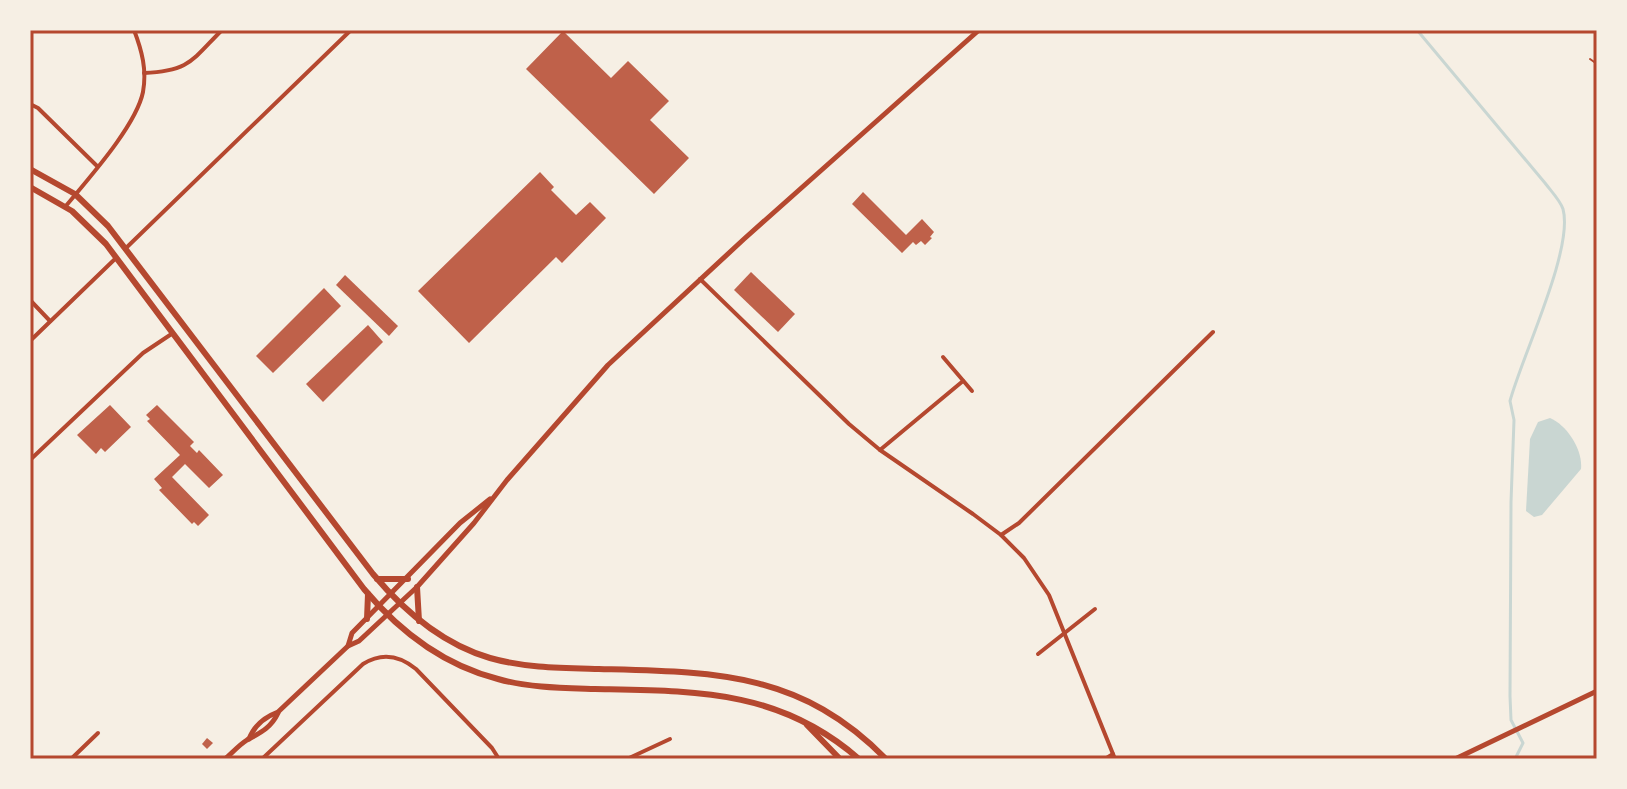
<svg xmlns="http://www.w3.org/2000/svg" width="1627" height="789" font-family="Rubik,sans-serif">
<style>
.water{fill:#c9d6d2}
.lines{fill:none;stroke-linecap:round;stroke-linejoin:round}
.stream{stroke:#c9d6d2;stroke-width:3}
.building{fill:#bf614a}
.path{stroke:#b5482f;stroke-width:2}
.minor{stroke:#b5482f;stroke-width:4}
.tertiary{stroke:#b5482f;stroke-width:5}
.secondary{stroke:#b5482f;stroke-width:5}
.primary{stroke:#b5482f;stroke-width:6}
.neatline{fill:none;stroke:#b5482f;stroke-width:3}
</style>
<rect width="100%" height="100%" fill="#f6efe4"/>
<!-- water -->
<path class="water" d="M1550 418C1567 425 1583 450 1581 469L1542 515 1534 517 1526 511 1530 439 1538 422Z"/>
<g class="lines">
<!-- stream -->
<path class="stream" d="M1417 30 1545 183C1551 191 1560 200 1563 209 1574 249 1522 356 1510 401L1514 420 1511 502 1510 696 1511 720 1523 743 1515 759"/>
</g>
<!-- building -->
<g class="building">
<polygon points="563,31 611,78 628,61 669,101 650,120 689,158 654,194 526,69"/>
<polygon points="540,172 554,187 551,190 576,215 590,202 606,218 562,263 556,257 469,343 418,291"/>
<polygon points="863,192 906,235 922,219 934,232 930,237 932,238 925,245 921,241 916,245 913,242 902,253 852,204"/>
<polygon points="751,272 795,314 778,332 734,290"/>
<polygon points="345,275 398,326 389,336 336,285"/>
<polygon points="324,288 341,306 273,373 256,356"/>
<polygon points="368,325 383,342 323,402 306,384"/>
<polygon points="110,405 131,427 105,452 101,448 96,454 77,435"/>
<polygon points="157,405 194,442 190,446 197,453 199,450 223,475 209,488 185,464 172,477 209,515 198,526 194,522 192,524 159,490 162,488 154,479 180,455 147,421 150,419 146,415"/>
<polygon points="207,738 213,743 207,749 202,744"/>
</g>
<g class="lines">
<!-- path -->
<polyline class="path" points="1590,59 1597,64"/>
<!-- minor -->
<g class="minor">
<path d="M144 73C190 71 192 60 222 30"/>
<polyline points="30,104 38,108 97,166"/>
<path d="M65 207C88 179 136 126 143 92 147 70 142 51 134 30"/>
<polyline points="125,249 351,30"/>
<polyline points="700,279 849,424 880,450 973,514 1001,535 1024,558 1049,595 1115,759"/>
<polyline points="30,300 50,321"/>
<polyline points="30,341 116,258"/>
<polyline points="943,357 972,391"/>
<polyline points="880,450 963,381"/>
<polyline points="30,460 143,353 173,333"/>
<polyline points="1001,535 1019,523 1213,332"/>
<polyline points="1038,654 1095,609"/>
<polyline points="71,759 98,733"/>
<path d="M262 759 363 664C382 652 399 655 416 669L492 748 499 759"/>
<polyline points="627,759 670,739"/>
<polyline points="1105,759 1113,754"/>
</g>
<!-- tertiary -->
<g class="tertiary">
<polyline points="348,646 352,633 460,523 490,499"/>
<path d="M249 739C254 726 265 717 278 712L348 646 359 641 417 587 474 523 507 480 608 365 744 239 979 30"/>
<path d="M225 759C232 753 239 745 247 740 260 733 271 728 278 713"/>
</g>
<!-- secondary -->
<polyline class="secondary" points="1455,759 1597,691"/>
<!-- primary -->
<g class="primary">
<path d="M30 169 75 194 108 226 373 574C404 611 442 644 490 658 525 668 562 668 599 669 713 672 800 671 886 759"/>
<path d="M30 187 72 211 106 244 364 589C400 632 443 665 498 679 530 688 562 688 595 689 695 691 779 689 859 759"/>
<polyline points="377,579 408,579"/>
<polyline points="417,587 419,621"/>
<polyline points="367,619 368,594"/>
<polyline points="807,725 840,759"/>
</g>
</g>
<!-- border -->
<rect width="1627" height="789" fill="none" stroke="#f6efe4" stroke-width="64"/>
<rect x="32" y="32" width="1563" height="725" class="neatline"/>
</svg>
